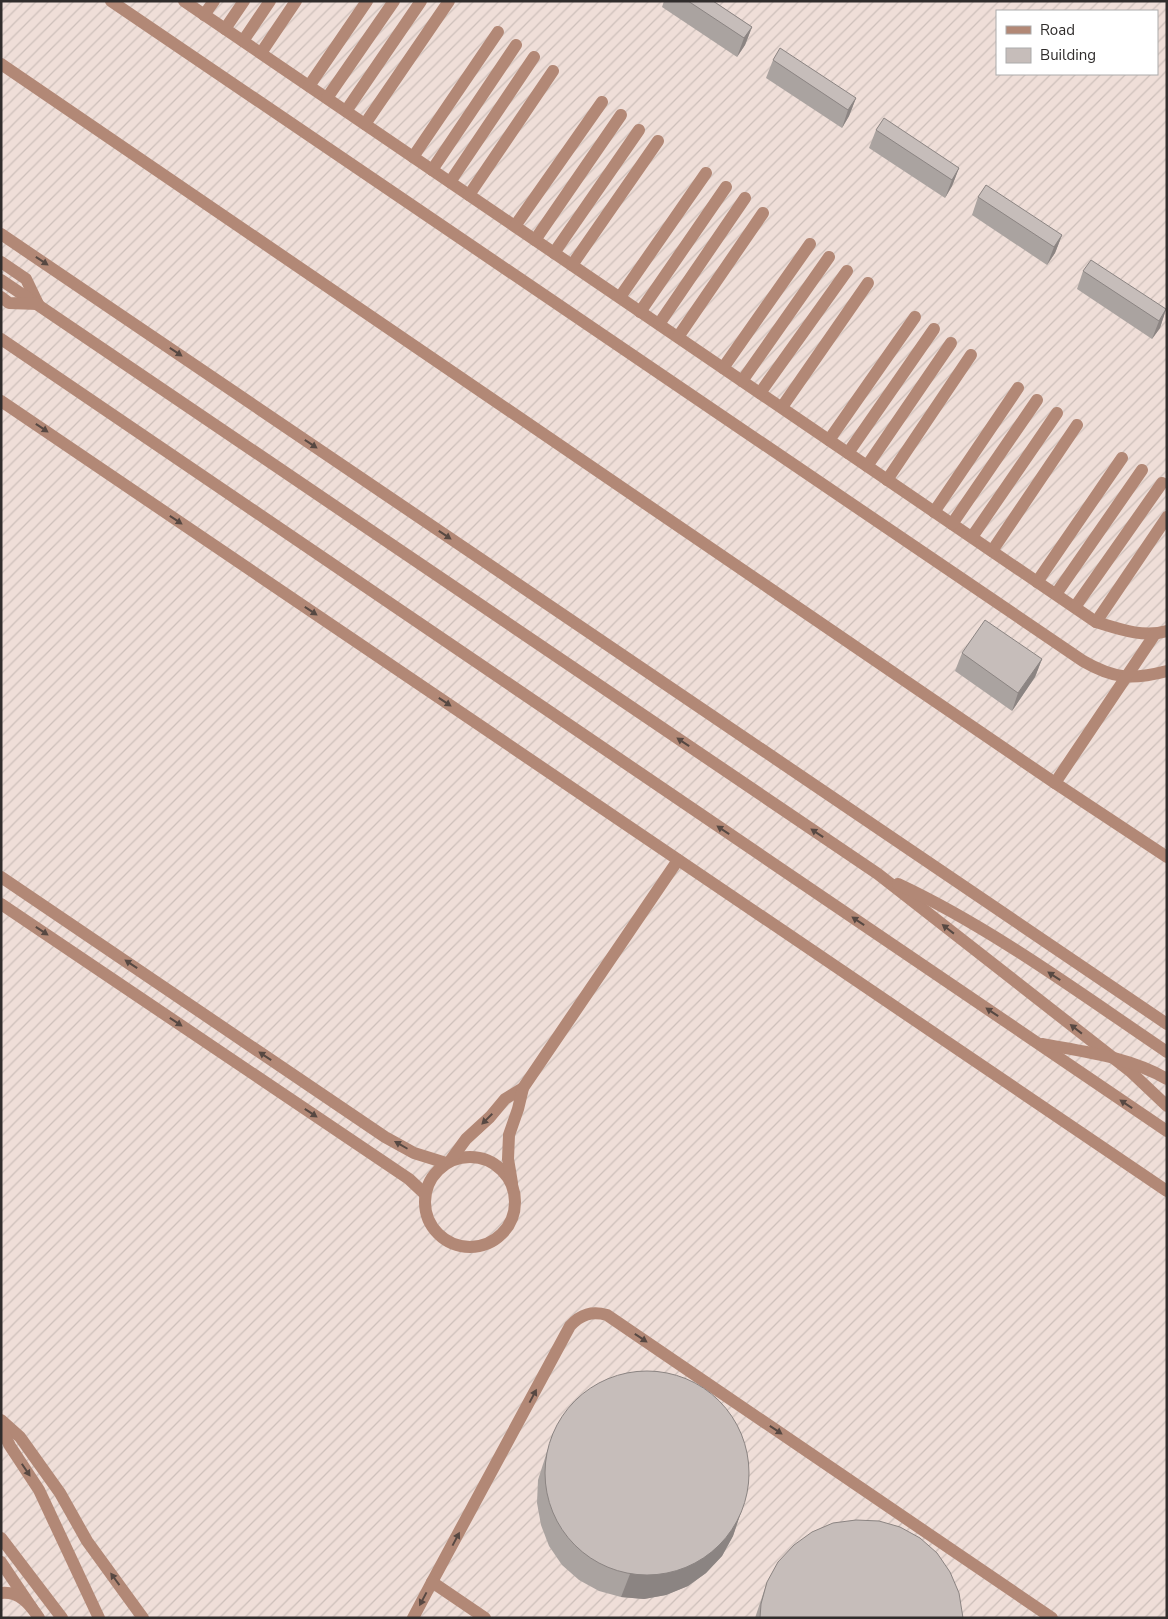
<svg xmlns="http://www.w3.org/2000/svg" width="1168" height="1619" font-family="'Nunito Sans',sans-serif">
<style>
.industrial{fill:url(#industrial-furrows);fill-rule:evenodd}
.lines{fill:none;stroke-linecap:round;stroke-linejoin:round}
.minor{stroke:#b28876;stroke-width:12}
.wall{fill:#aaa3a0}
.shaded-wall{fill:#8b8482}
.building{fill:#c6bdba;stroke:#8b8482}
.oneway{fill:#574842}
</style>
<defs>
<pattern id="industrial-furrows" width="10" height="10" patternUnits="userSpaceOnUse" patternTransform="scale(1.25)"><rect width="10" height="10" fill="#efded8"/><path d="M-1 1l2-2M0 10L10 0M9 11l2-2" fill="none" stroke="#cdbfba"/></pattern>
</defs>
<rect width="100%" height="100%" fill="#f6ede9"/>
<!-- industrial -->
<path class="industrial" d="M1 1H1167V1618H1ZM997 11H1157V74H997Z"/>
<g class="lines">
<!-- minor -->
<g class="minor">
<path d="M111 1 1083 661C1114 679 1132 680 1167 671"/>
<path d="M184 1 1096 622C1119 629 1143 638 1167 631"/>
<polyline points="204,15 214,1"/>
<polyline points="225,29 244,1"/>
<polyline points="243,41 270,1"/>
<polyline points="261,53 296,1"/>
<polyline points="1,64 1055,783"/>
<polyline points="309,86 367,1"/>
<polyline points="327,98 394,1"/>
<polyline points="346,111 421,1"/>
<polyline points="365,124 449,1"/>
<polyline points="413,157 498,32"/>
<polyline points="432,170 516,45"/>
<polyline points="450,182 534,57"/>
<polyline points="469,195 553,71"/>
<polyline points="515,226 602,102"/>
<polyline points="1,234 1167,1024"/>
<polyline points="535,240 621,115"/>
<polyline points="554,253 639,130"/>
<polyline points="1,262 26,279 38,304"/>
<polyline points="572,265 658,141"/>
<polyline points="1,280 878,874 1130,1071 1167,1106"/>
<polyline points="1,297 9,303 38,304"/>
<polyline points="620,297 706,173"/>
<polyline points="640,312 726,187"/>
<polyline points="659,324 745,198"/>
<polyline points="678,337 763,213"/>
<polyline points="1,339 1167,1131"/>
<polyline points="723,368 810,244"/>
<polyline points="742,381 829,257"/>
<polyline points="760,393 847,271"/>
<polyline points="1,401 1167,1191"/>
<polyline points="782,407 868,283"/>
<polyline points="829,440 915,317"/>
<polyline points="848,453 934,329"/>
<polyline points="867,466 951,343"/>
<polyline points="887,480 971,355"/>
<polyline points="934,512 1018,388"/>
<polyline points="952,524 1037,400"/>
<polyline points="972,537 1057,413"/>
<polyline points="992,551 1077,425"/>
<polyline points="1037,582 1122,458"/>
<polyline points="1056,594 1142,470"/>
<polyline points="1075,607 1162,483"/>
<polyline points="1096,622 1167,517"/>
<polyline points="1155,634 1055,783 1167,857"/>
<polyline points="1,877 385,1137 414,1153 446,1163"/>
<path d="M898 884C992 928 1081 994 1167 1052"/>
<polyline points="1,904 409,1179 425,1194"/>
<path d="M1042 1044C1085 1052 1129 1057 1167 1079"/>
<circle cx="470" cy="1202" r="45"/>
<polyline points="450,1161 466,1139 490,1117 505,1099 523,1088"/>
<polyline points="512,1183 508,1159 509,1135 518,1109 523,1088 678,860"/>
<polyline points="1,1420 20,1437 60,1493 87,1541 143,1618"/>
<polyline points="1,1428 10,1446 39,1490 99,1618"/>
<polyline points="1,1538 62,1618"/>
<polyline points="1,1562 32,1608"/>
<path d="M432 1582 570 1326C581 1314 592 1311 607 1315L1052 1618"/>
<path d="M1 1593C19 1591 30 1604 39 1618"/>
<polyline points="413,1618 432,1582 485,1618"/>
</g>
</g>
<!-- wall -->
<g class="wall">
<polygon points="664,1 713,1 752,27 745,45 737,57 662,7"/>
<polygon points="773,60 856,98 849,116 842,128 766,78"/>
<polygon points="876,130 959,168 952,186 945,198 869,148"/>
<polygon points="978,197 1062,235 1055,253 1047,265 972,215"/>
<polygon points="1083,271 1166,309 1160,328 1152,339 1077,289"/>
<polygon points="962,653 1042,659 1035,677 1012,711 955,671"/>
<polygon points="553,1434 741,1512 733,1536 722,1556 706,1573 688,1586 666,1595 644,1599 621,1597 599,1591 579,1580 562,1565 549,1546 541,1525 537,1503 538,1480 545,1458"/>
<polygon points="767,1582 963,1618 755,1618"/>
</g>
<!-- shaded-wall -->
<g class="shaded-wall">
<polygon points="752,27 745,45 737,57 744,38"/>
<polygon points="856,98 849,116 842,128 848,110"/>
<polygon points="959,168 952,186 945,198 952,180"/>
<polygon points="1062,235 1055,253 1047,265 1054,247"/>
<polygon points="1166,309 1160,328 1152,339 1159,321"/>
<polygon points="1042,659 1035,677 1012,711 1018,693"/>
<polygon points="741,1512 733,1536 722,1556 706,1573 688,1586 666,1595 644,1599 621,1597 630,1574"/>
</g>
<!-- building -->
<g class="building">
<polygon points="688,1 713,1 752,27 744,38"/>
<polygon points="780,48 856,98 848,110 773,60"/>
<polygon points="884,118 959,168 952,180 876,130"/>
<polygon points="986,185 1062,235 1054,247 978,197"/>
<polygon points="1091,260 1166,309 1159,321 1083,271"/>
<polygon points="985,620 1042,659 1018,693 962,653"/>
<circle cx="647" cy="1473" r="102"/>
<polygon points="856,1520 879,1521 900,1527 920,1538 937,1553 950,1572 959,1593 963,1618 760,1618 761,1604 767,1582 778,1562 794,1545 812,1532 833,1523"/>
</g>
<!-- one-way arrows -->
<defs><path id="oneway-solid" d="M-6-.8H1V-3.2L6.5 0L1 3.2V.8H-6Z" transform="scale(1.25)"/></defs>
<g class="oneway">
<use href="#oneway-solid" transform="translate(42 261) rotate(34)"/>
<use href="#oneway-solid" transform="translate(176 352) rotate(34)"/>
<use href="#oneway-solid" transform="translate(42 428) rotate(34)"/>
<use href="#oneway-solid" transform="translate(311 444) rotate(34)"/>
<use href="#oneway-solid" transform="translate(176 520) rotate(34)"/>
<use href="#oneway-solid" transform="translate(445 535) rotate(34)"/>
<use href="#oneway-solid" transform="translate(311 611) rotate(34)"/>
<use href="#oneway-solid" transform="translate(445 702) rotate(34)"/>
<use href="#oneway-solid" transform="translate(683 742) rotate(-146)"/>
<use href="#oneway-solid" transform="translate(723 830) rotate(-146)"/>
<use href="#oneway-solid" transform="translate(817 833) rotate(-146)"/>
<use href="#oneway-solid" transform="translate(858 921) rotate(-146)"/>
<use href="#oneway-solid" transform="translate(948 929) rotate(-142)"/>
<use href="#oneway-solid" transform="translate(42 931) rotate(34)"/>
<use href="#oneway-solid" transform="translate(131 964) rotate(-146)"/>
<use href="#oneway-solid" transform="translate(1054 976) rotate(-147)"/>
<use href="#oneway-solid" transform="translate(992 1012) rotate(-146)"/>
<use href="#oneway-solid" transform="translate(176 1022) rotate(34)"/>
<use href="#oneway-solid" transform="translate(1076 1029) rotate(-142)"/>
<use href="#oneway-solid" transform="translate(265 1056) rotate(-146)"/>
<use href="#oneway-solid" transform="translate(1126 1104) rotate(-146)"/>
<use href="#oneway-solid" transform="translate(311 1113) rotate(34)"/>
<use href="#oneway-solid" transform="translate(487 1119) rotate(135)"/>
<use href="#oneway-solid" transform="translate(401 1145) rotate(-150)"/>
<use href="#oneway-solid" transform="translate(641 1338) rotate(34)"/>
<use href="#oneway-solid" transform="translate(533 1396) rotate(-62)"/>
<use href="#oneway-solid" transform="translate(776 1430) rotate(34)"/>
<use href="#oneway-solid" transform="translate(26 1470) rotate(56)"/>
<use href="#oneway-solid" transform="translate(456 1539) rotate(-62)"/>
<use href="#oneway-solid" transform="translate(115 1579) rotate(-126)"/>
<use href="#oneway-solid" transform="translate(423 1599) rotate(118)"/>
</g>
<!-- border -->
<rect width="1168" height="1619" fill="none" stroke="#302d2c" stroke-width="5"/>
<!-- legend -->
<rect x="996" y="10" width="162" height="65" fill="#ffffff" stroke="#acabab"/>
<rect x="1006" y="26" width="25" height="8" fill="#b28876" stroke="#acabab"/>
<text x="1040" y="35" font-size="15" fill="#302d2c">Road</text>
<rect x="1006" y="48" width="25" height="15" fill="#c6bdba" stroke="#acabab"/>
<text x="1040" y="60" font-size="15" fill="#302d2c">Building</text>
</svg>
